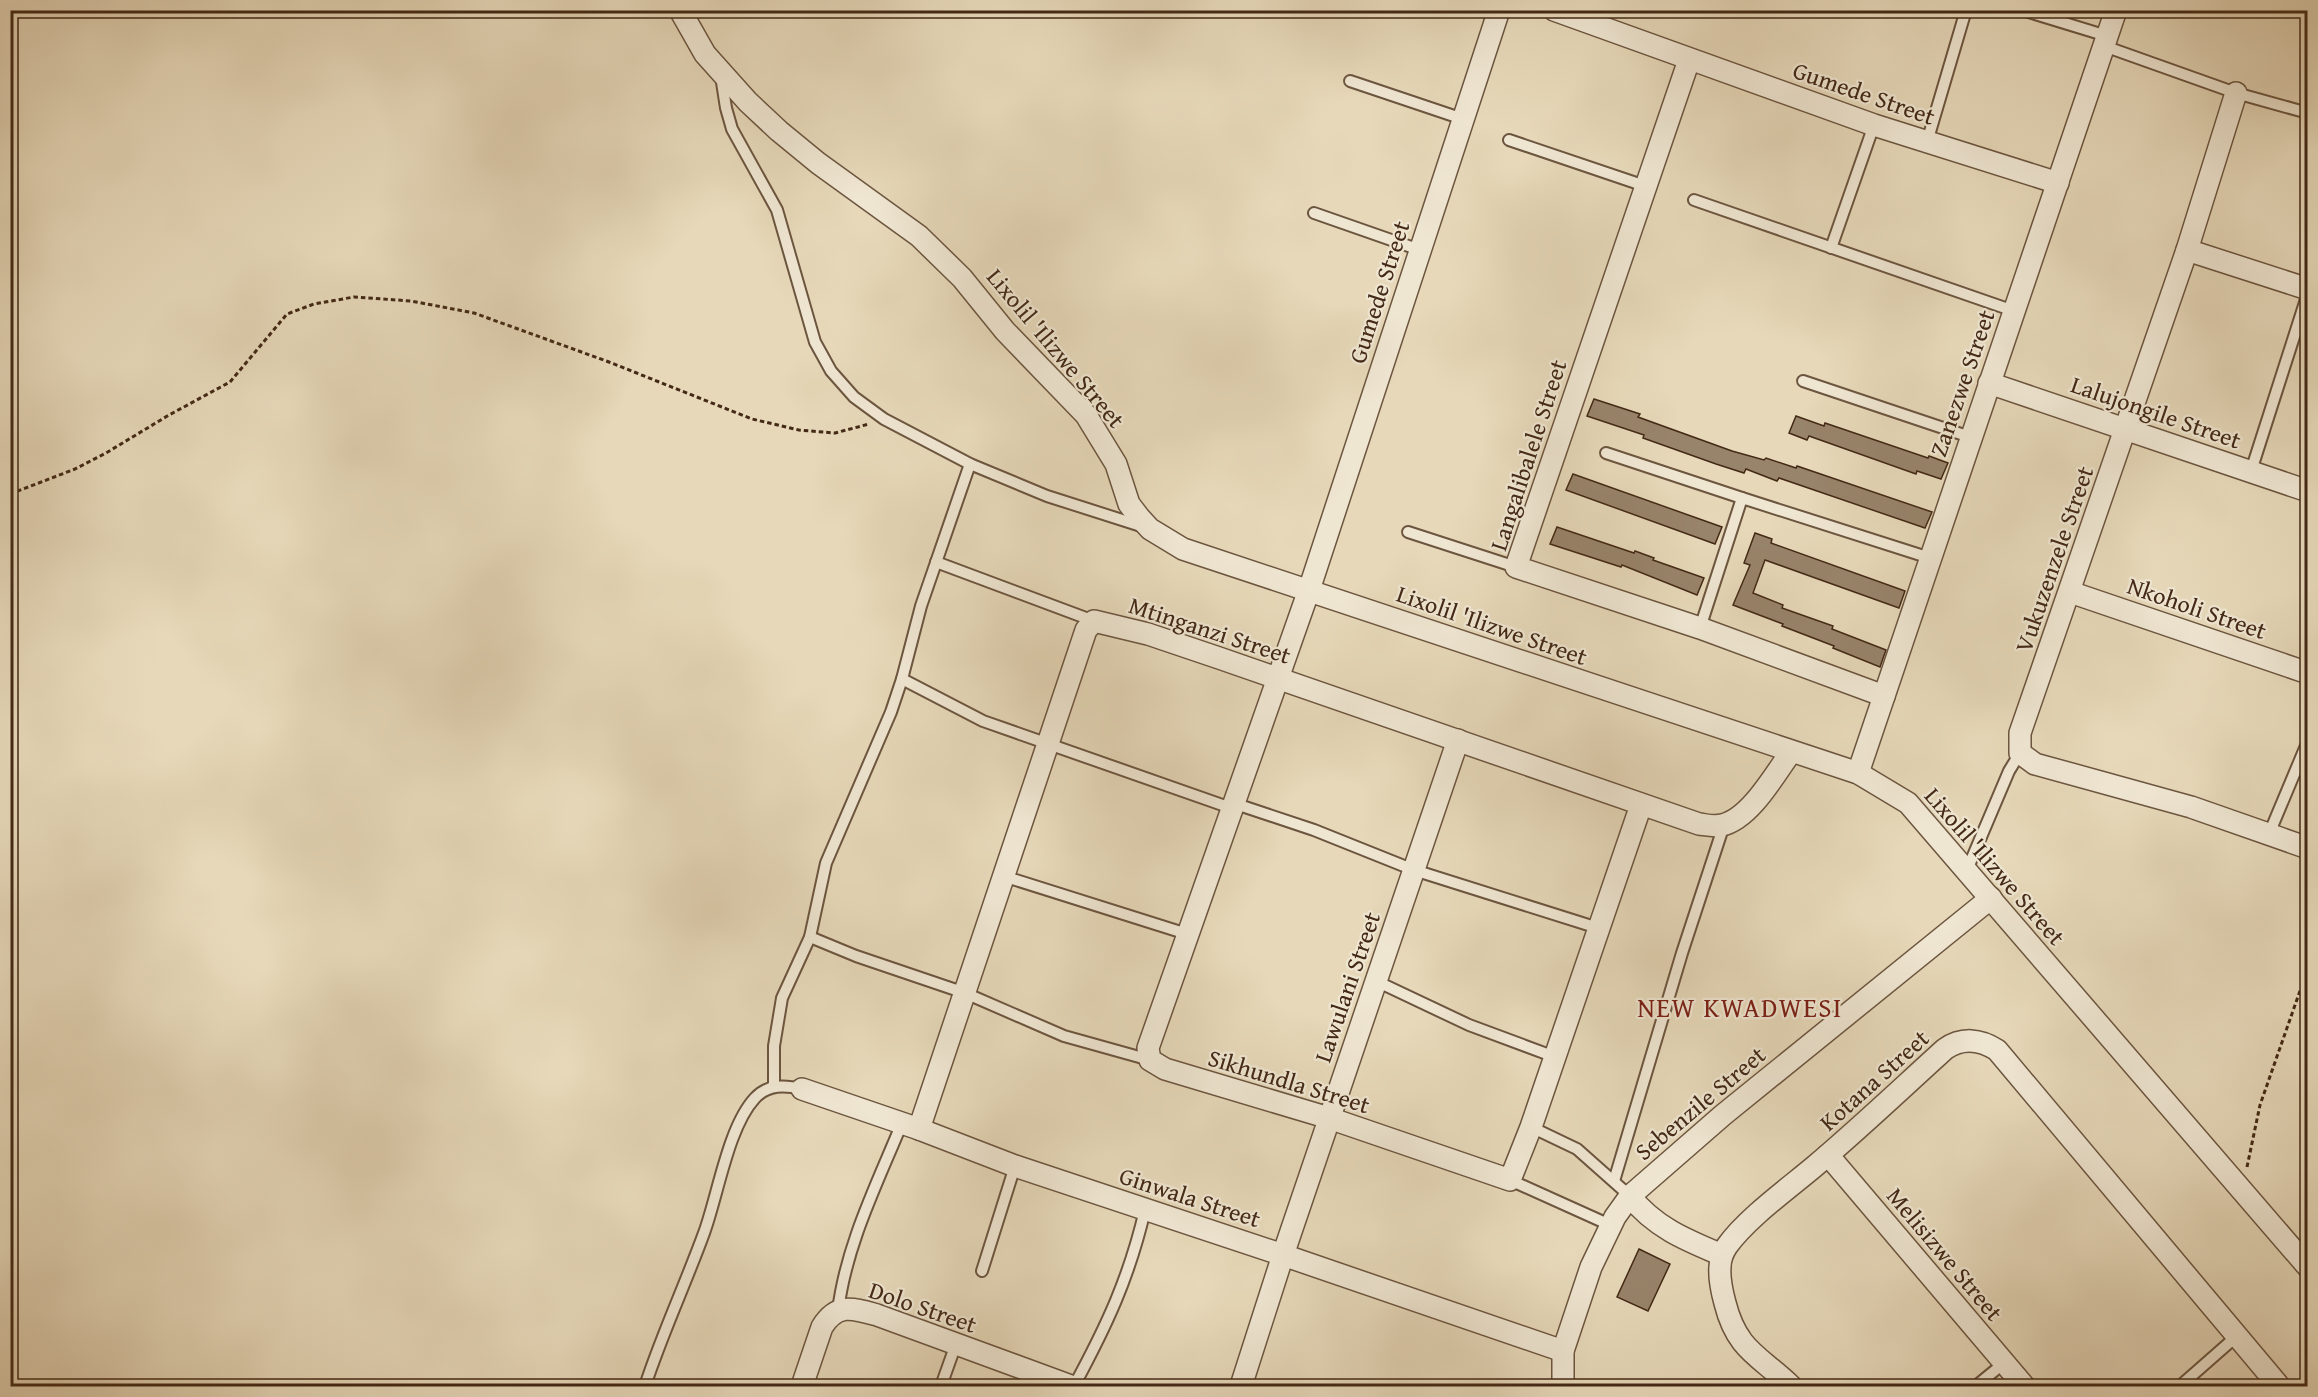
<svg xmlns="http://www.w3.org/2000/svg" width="2318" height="1397" font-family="'Gentium Book Plus',serif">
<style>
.building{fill:#98846b;stroke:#432916;stroke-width:1.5}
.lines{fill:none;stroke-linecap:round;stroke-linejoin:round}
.service-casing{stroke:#6c553f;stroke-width:14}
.minor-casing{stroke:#6c553f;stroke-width:24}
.path{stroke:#432916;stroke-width:3;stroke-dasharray:4.5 3;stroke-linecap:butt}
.service{stroke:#efe6d2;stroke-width:10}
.minor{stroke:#efe6d2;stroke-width:21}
.labels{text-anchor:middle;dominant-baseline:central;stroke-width:4.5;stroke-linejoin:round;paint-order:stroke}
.street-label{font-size:24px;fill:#432916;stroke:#efe6d2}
.quarter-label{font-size:27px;letter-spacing:1.5px;fill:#7a1f14;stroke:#efe6d2}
</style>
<rect width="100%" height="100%" fill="#e6d8b9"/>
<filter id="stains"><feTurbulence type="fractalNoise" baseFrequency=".00333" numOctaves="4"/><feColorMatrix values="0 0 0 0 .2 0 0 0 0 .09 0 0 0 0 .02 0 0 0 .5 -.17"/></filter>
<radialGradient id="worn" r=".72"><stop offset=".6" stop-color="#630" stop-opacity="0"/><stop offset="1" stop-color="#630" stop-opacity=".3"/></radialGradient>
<!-- building -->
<g class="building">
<polygon points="1594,399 1640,414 1638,417 1732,451 1764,460 1766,458 1796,468 1797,466 1932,512 1925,528 1779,478 1777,481 1746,469 1744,473 1716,464 1643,438 1644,435 1587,416"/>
<polygon points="1796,416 1824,426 1825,423 1928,458 1929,456 1948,463 1941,479 1917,471 1916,474 1809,436 1807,440 1789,433"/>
<polygon points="1573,474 1722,527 1715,544 1566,490"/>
<polygon points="1557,527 1634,553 1635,551 1654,558 1653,560 1704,578 1697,595 1622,565 1621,567 1550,544"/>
<polygon points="1755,533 1772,539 1771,543 1905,591 1899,608 1765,560 1753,593 1783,605 1782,608 1833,626 1832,629 1886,650 1880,667 1833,648 1834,646 1782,626 1783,624 1733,605 1750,565 1744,563"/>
<polygon points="1639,1249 1670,1264 1648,1311 1617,1297"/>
</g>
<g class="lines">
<defs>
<g id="service">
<polyline points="2022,10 2107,36"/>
<polyline points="2104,46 2236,93 2308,113"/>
<polyline points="721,76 726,108 732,129 777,210 815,342 831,371 854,397 884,419 970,464 1047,496 1141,526"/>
<polyline points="1350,81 1463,119"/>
<polyline points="1509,140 1645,186"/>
<polyline points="1927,142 1966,10"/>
<polyline points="1694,200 2014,311"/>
<polyline points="1314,213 1420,250"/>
<polyline points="1831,248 1874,125"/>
<polyline points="1803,381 1970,437"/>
<polyline points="1606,453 1742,498"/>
<polyline points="2251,471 2308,293"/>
<polyline points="1408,532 1516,567"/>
<polyline points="936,562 1094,621"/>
<polyline points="1700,628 1742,498 1930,558"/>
<polyline points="902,679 983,721 1231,808"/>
<polyline points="1233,803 1314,830 1414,870 1598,928"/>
<polyline points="2269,834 2308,741"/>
<polyline points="1967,870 2009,771 2020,753"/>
<polyline points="1003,876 1187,934"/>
<polyline points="810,937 856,956 965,993 1064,1036 1150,1060"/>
<polyline points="1376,981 1469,1025 1555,1057"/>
<polyline points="774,1086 774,1046 782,998 810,937 826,863 891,712 902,679 921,606 970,464"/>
<polyline points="1531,1127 1577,1149 1630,1196"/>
<polyline points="1510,1180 1610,1225"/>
<polyline points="1614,1181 1682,953 1724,825"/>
<polyline points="982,1271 1015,1166"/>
<path d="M838 1311C846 1245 877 1184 902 1123"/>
<path d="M645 1386C662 1334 685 1285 704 1233 718 1195 728 1127 755 1098 768 1084 785 1085 802 1089"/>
<polyline points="941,1386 956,1344"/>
<path d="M1074 1386C1107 1325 1129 1278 1145 1210"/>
<polyline points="1976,1386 2004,1363"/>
<polyline points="2180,1386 2238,1335"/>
</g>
<g id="minor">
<polyline points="680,10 705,54 748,102 779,131 818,163 919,236 962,278 1005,331 1086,415 1116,464 1129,504 1139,517 1150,529 1183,549 1858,773 1908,803 2308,1267"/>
<polyline points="1499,10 1309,590 1148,1048 1150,1060 1165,1069 1329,1118 1510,1180 1531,1127 1641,805"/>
<polyline points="1554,10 1874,125 2058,183"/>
<polyline points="1689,60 1516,567 1700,628 1884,696"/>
<polyline points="2236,93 2187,250 2020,733 2020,753 2035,764 2191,807 2308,848"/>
<polyline points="2187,250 2308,289"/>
<polyline points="1989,383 2308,491"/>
<polyline points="2070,592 2308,673"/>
<polyline points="1858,773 2116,10"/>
<polyline points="802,1089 919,1129 1015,1166 1283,1255 1563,1351"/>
<path d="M919 1129 1086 630 1094 621 1148 634 1219 658 1699 824C1707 825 1714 827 1722 825 1750 819 1775 774 1791 752"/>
<polyline points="1828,1155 2024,1386"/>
<path d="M1630 1196C1654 1227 1686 1240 1722 1255"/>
<path d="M802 1386 822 1327C837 1303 852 1308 877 1315L1071 1386"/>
<polyline points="1241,1386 1283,1255 1458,740"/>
<polyline points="1563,1386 1563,1351 1591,1267 1615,1217 1630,1196 1723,1115 1991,898"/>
<path d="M1791 1386C1760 1356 1737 1351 1725 1303 1722 1292 1719 1279 1720 1267 1720 1259 1723 1252 1727 1246 1747 1218 1789 1188 1815 1166 1860 1128 1902 1088 1945 1049 1962 1037 1980 1039 1997 1050L2279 1386"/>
</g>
</defs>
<!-- service casing -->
<use href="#service" class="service-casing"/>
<!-- minor casing -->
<use href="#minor" class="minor-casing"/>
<!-- path -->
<g class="path">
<polyline points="10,494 75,469 106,453 169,415 230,382 287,314 314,304 354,297 411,301 474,313 609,362 752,419 799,430 835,433 869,424"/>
<polyline points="2247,1167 2260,1105 2308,968"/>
</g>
<!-- service -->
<use href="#service" class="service"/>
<!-- minor -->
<use href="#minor" class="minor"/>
</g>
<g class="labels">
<!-- street labels -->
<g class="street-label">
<text transform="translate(1864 93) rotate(19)">Gumede Street</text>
<text transform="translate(1379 292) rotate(-72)">Gumede Street</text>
<text transform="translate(1056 348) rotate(50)">Lixolil 'Ilizwe Street</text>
<text transform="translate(1962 383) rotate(-71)">Zanezwe Street</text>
<text transform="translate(2156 412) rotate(19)">Lalujongile Street</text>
<text transform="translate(1528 455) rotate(-72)">Langalibalele Street</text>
<text transform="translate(2054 559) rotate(-71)">Vukuzenzele Street</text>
<text transform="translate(2197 608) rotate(19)">Nkoholi Street</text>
<text transform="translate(1492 625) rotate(19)">Lixolil 'Ilizwe Street</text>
<text transform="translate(1210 630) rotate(18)">Mtinganzi Street</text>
<text transform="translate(1995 866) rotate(49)">Lixolil 'Ilizwe Street</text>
<text transform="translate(1347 987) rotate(-71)">Lawulani Street</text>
<text transform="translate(1874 1080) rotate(-42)">Kotana Street</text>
<text transform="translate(1289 1081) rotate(17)">Sikhundla Street</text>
<text transform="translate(1700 1103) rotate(-40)">Sebenzile Street</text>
<text transform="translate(1190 1197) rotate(18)">Ginwala Street</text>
<text transform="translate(1945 1254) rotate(50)">Melisizwe Street</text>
<text transform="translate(923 1307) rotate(19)">Dolo Street</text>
</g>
<!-- quarter labels -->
<g class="quarter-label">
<text x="1740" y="1007">NEW KWADWESI</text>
</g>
</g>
<!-- margin -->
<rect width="2318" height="1397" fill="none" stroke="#e6d8b9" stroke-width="36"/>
<rect x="12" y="12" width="2294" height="1373" fill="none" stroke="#432916" stroke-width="3"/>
<rect x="18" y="18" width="2282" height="1361" fill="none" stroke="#432916" stroke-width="1.5"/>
<rect width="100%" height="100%" filter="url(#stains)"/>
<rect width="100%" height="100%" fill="url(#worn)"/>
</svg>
